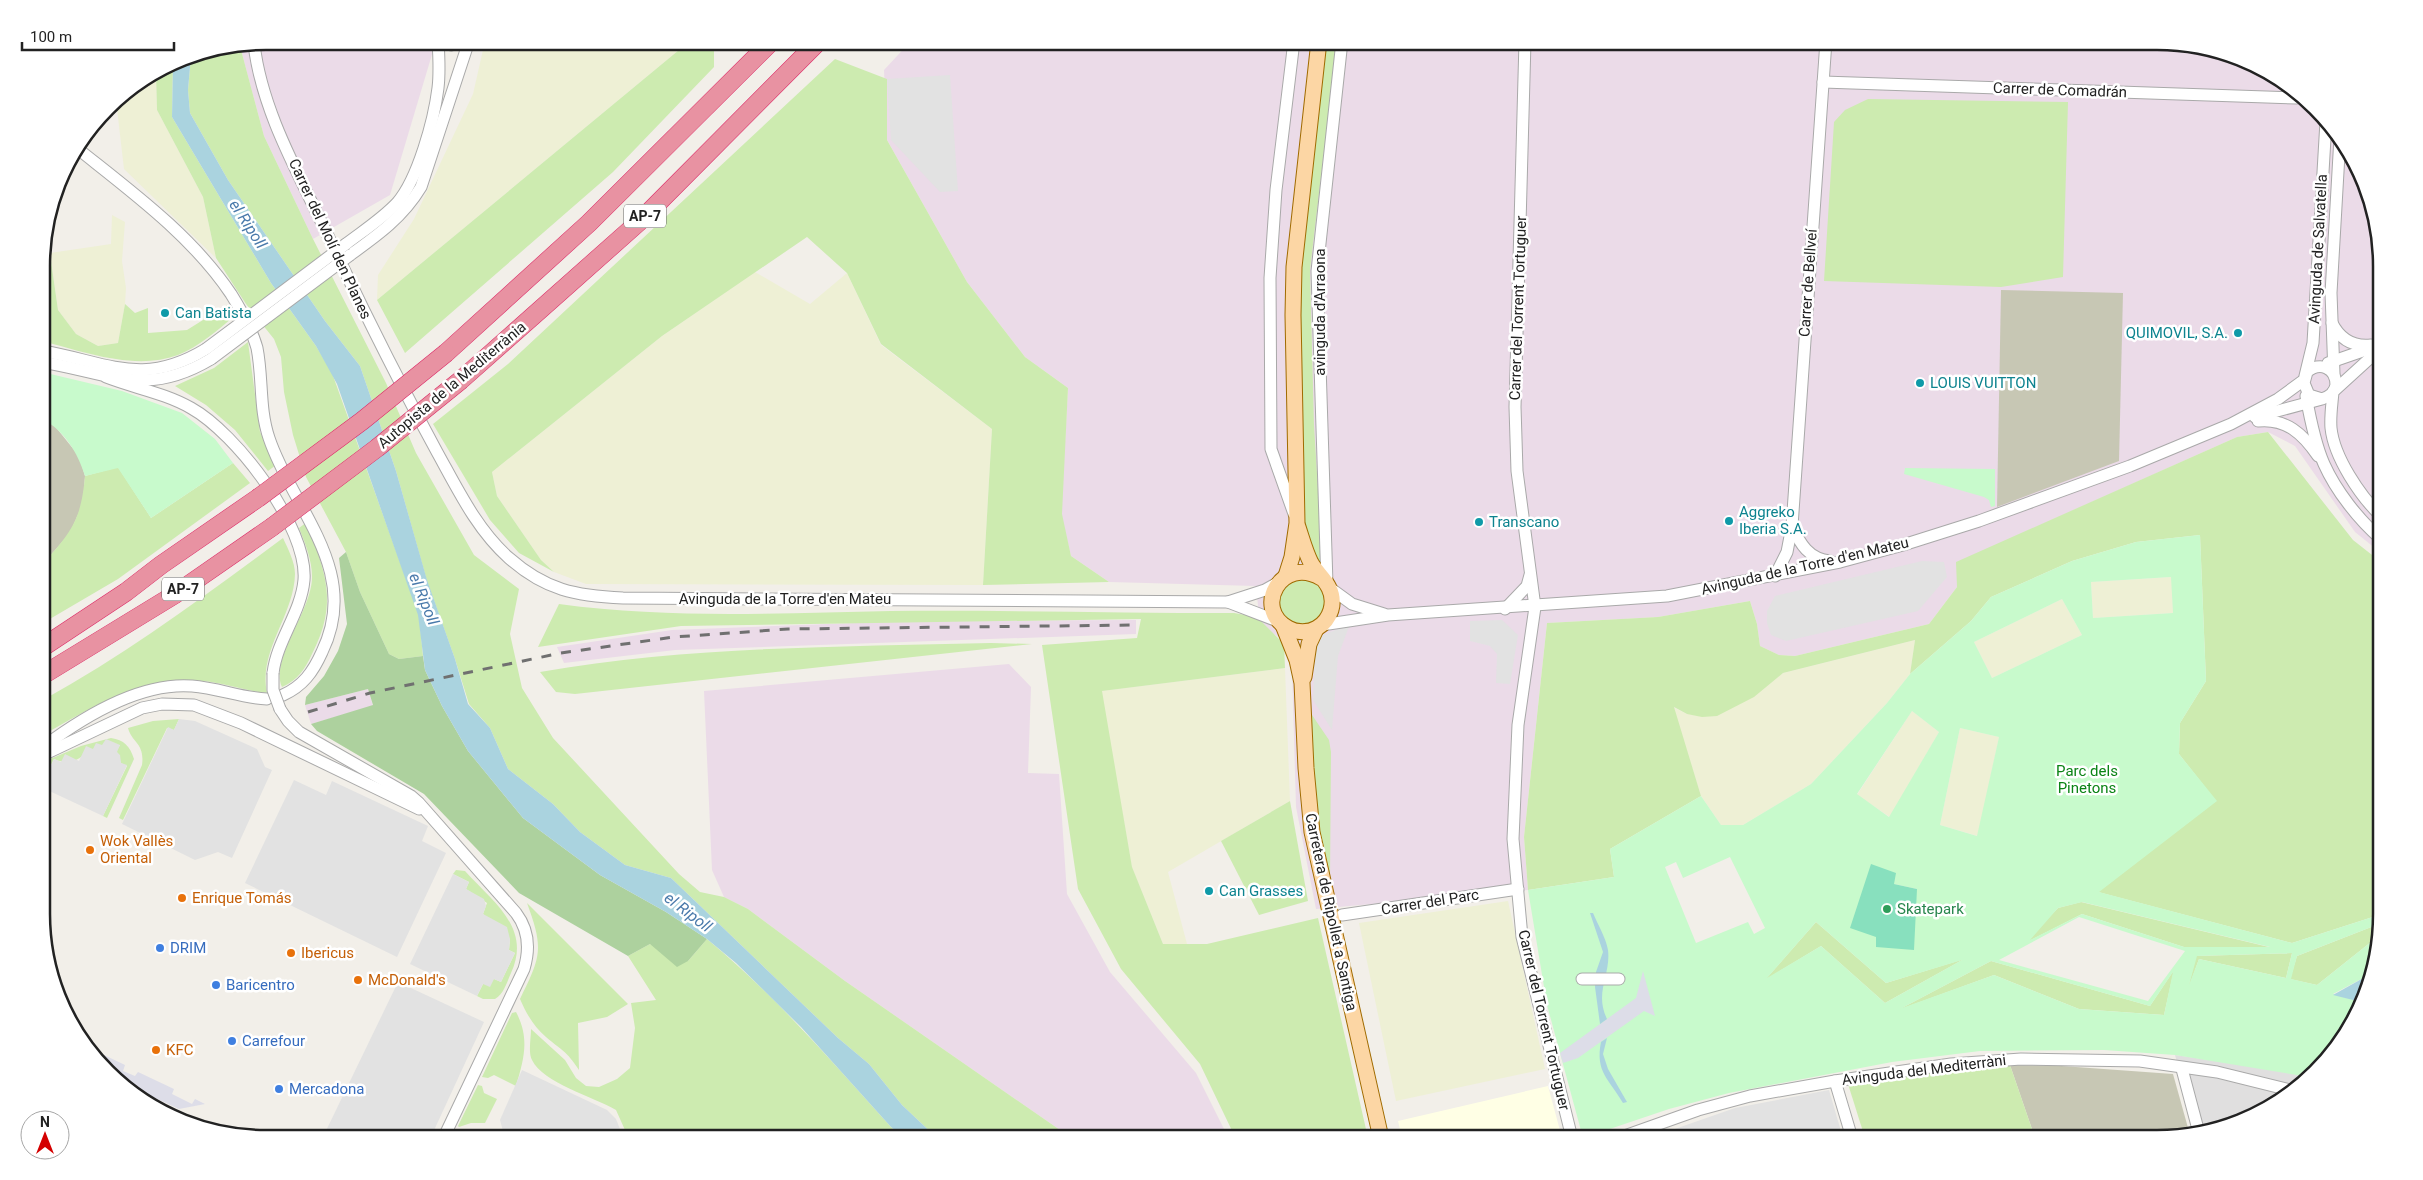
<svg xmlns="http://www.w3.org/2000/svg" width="2423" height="1180" font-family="Roboto,sans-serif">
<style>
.residential{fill:#e0dfdf}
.industrial{fill:#ebdbe8}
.education{fill:#ffffe5}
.construction{fill:#c7c7b4}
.farmland{fill:#eef0d5}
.grass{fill:#cdebb0}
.forest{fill:#add19e}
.park{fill:#c8facc;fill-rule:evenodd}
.pitch{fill:#88e0be}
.parking{fill:#e2e2e2}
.plaza{fill:#dddde8}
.water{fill:#aad3df}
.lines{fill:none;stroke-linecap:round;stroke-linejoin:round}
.minor-casing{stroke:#a9a9a9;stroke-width:13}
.major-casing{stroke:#a06b00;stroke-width:17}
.highway-casing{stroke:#dc2a67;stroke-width:19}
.minor{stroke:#fff;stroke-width:11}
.major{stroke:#fcd6a4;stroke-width:15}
.highway{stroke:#e892a2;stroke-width:18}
.rail{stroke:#707070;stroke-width:3;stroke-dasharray:10 10;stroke-linecap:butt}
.minor-bridge-casing{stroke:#a9a9a9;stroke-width:13;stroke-linecap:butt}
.highway-bridge-casing{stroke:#dc2a67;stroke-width:19;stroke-linecap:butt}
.minor-bridge{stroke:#fff;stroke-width:11}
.highway-bridge{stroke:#e892a2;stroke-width:18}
.culture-dot{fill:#0f9aa8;stroke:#fff;stroke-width:2}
.food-dot{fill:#e8710a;stroke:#fff;stroke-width:2}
.leisure-dot{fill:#2e9e5b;stroke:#fff;stroke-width:2}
.shop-dot{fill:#3f7fe0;stroke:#fff;stroke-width:2}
.labels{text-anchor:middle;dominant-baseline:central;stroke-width:5;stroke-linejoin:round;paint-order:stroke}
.shield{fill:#fff;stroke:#646464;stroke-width:1}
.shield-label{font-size:14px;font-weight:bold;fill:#222}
.street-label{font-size:15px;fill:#222;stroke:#fff}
.culture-label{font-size:15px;fill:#0d838f;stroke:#fff;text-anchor:start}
.park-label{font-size:15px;fill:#0c8416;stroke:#fff}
.food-label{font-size:15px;fill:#c56008;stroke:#fff;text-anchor:start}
.leisure-label{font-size:15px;fill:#27864d;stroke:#fff;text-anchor:start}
.shop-label{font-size:15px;fill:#366cbe;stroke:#fff;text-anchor:start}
.water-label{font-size:16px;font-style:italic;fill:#4a7aab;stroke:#fff}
.rim{fill:none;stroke:#222;stroke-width:2.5}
</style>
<rect width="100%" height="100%" fill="#f2efe9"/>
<!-- residential -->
<polygon class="residential" points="2175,1055 2264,1068 2309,1077 2282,1101 2230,1127 2197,1133"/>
<!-- industrial -->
<g class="industrial">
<polygon points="266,41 436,41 390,195 313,239 264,136 240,46"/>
<polygon points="911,41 2157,41 2256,64 2335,129 2365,180 2380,237 2381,553 2355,532 2295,446 2268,432 2237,437 1996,545 1957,587 1929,624 1795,656 1779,655 1760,646 1757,624 1750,601 1658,617 1547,623 1524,837 1528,890 1316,909 1296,807 1292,668 1283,640 1260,625 1256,586 1109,582 1071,556 1061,514 1068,388 1025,357 967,282 887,140 884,70"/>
<polygon points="1136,620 1136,634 675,650 564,663 557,647 672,630 907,621"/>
<polygon points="1009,664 1031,687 1028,773 1059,774 1067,894 1110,972 1196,1073 1229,1139 1073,1139 845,981 748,909 724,897 712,870 704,691"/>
<polygon points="368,689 373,706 311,724 305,705"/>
</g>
<!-- education -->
<polygon class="education" points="1548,1086 1562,1138 1402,1138 1398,1121"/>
<!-- construction -->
<g class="construction">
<polygon points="2001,290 2123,293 2119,461 1997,507"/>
<polygon points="42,419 54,425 79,456 85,476 83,503 70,533 42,565"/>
<polygon points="2010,1065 2062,1066 2173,1074 2190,1135 2171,1138 2035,1138"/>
</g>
<!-- farmland -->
<g class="farmland">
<polygon points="485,41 685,41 685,45 377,300 378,275 414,219 473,94"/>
<polygon points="156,73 157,110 203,197 216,258 124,169 116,100"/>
<polygon points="112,215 125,222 122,261 126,288 125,304 118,343 98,346 76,334 58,310 50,253 111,244"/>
<polygon points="755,272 810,304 847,273 881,345 992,429 983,585 586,584 554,572 541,560 497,496 492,472 662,336"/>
<polygon points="2172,577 2173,613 2093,618 2091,582"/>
<polygon points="2062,599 2082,635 1992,678 1974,642"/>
<polygon points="1915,640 1910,674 1887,703 1811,784 1743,825 1721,825 1701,796 1673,707 1687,714 1771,682 1783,673"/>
<polygon points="1285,668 1290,801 1168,872 1187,944 1163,944 1132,868 1101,691"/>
<polygon points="1912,711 1939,732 1890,817 1857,795"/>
<polygon points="1960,728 1999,737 1978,836 1940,825"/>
<polygon points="1508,901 1545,1069 1396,1101 1359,923"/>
</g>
<!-- grass -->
<g class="grass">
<polygon points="685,41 714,41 714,67 613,172 405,353 377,300 685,45"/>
<polygon points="1324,41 1337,41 1310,270 1314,425 1323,570 1305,534 1298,275"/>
<polygon points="240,46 264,136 313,239 386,383 416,453 474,555 519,589 510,634 522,688 553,738 679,874 700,892 724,897 748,909 845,981 1073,1139 938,1139 902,1105 869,1064 838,1038 671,878 625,865 580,832 553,804 508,769 490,728 469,704 455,659 427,581 396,471 360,366 325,321 228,180 190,113 188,90 191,56"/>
<polygon points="835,59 887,79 887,140 967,282 1025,357 1068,388 1062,514 1071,556 1109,582 983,585 992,429 881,344 847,273 807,237 662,336 492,472 497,496 541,560 554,572 519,553 490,520 433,424 508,364"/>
<polygon points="173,63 172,117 271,283 316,346 332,373 419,615 423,656 399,659 389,654 360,592 346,552 306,477 293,435 284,392 281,357 274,339 246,304 216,258 203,197 157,110 156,73"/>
<polygon points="1868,99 2068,102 2063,277 2001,287 1824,281 1834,122 1845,110"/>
<path d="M47 233 58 310 76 334 98 346 118 343 125 304 135 313 148 308V333L187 330 227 305 235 316C217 330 199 347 178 355 135 371 85 352 42 341V251Z"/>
<polygon points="248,342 260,432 276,465 268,471 235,430 206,405 175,386 214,368"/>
<polygon points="2268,432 2353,540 2381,562 2382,914 2292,943 2098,892 2216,801 2179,754 2180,723 2206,681 2200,535 2136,542 2072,561 1991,597 1971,621 1910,674 1915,640 1783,673 1754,697 1717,716 1702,717 1687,714 1674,707 1701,796 1610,849 1614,877 1528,890 1524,837 1547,623 1658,617 1750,601 1757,624 1760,646 1779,655 1795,656 1929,624 1957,587 1956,562 2237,437"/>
<path d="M233 463 250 483 118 579 43 623 42 565C71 532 81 521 85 476L118 467 151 518Z"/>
<path d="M307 522C325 573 339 602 312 654 305 669 298 680 282 687 270 658 312 611 312 577 312 560 305 543 299 528Z"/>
<path d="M283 538C288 549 295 562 295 574 294 616 258 650 267 693 245 691 225 683 203 681 141 675 95 706 43 735V700C128 653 205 596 283 538Z"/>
<path d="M1303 578C1323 587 1324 588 1327 610L1311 629 1281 620 1276 597 1286 584Z"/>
<path d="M559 604C669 619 780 613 891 611 1005 610 1119 613 1234 613L1257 617 1284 644 1285 668 1102 691 1132 867 1163 944H1207L1318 918 1368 1138 1236 1139 1200 1064 1121 969 1078 889 1042 645 1137 638 1141 619 681 626 538 647Z"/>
<path d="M991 643 1032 644 575 694 556 692 540 672C688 646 840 647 991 643Z"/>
<polygon points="1310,712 1329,740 1331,752 1330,880 1388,1138 1386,1138 1322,846 1316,811"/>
<path d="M179 719 174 730 167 728 123 820 119 818 142 765C145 743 132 743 128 728L153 721Z"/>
<path d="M111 738C124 740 130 746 134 759L107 818 103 816 127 766 121 763 116 752 120 745C114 745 106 744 100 746 82 752 77 769 54 759L43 781V762L81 746Z"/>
<polygon points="1290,801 1308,901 1259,915 1221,841"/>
<path d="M456 870 465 871C493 902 532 928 511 973 507 982 504 994 495 999H483L477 996 483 984 494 979 501 982 515 953 509 950 510 939 483 914 487 903 466 889 469 882 453 874Z"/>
<polygon points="2081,902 2273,948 2184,947 2082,914 2029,941 2031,936 2058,908"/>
<path d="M527 903 628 1004 607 1017 578 1023 579 1070C566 1050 562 1051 546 1037 534 1027 526 1013 520 999 541 956 544 949 527 903Z"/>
<polygon points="1816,922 1886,983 1964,959 1885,1003 1821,946 1765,980"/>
<polygon points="2379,924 2376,938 2317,985 2290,979 2297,956"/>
<path d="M707 939C775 995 832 1062 891 1127L906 1139H629L616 1110C594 1097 543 1083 532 1060 528 1053 531 1038 531 1029L565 1060 576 1078 586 1086 599 1087 617 1079 630 1068 635 1028 631 1003 656 1000 628 956 650 944 688 961Z"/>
<polygon points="2292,953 2286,978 2199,959 2187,992 2196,956"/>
<polygon points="1991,961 2150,1006 2174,970 2164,1015 2079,1009 1994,975 1898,1010"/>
<path d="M516 1012C530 1038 524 1059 516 1086L494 1075 488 1078 482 1077 512 1013Z"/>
<polygon points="2010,1065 2035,1138 1865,1138 1848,1084 1950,1068"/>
<polygon points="478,1085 482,1086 484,1093 497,1099 485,1123 471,1123 459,1127 458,1126"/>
</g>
<!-- forest -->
<polygon class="forest" points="346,552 360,592 389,654 399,659 423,656 425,670 442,706 468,751 523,818 600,875 666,912 707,939 688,961 677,967 650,944 628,956 519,893 424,794 317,731 311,724 373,705 368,689 305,705 306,697 324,676 338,651 347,624 339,558"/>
<!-- park -->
<g class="park">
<path d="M42 372 122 391 182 413 215 439 233 463 151 518 118 468 85 476C78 453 64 430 42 419Z"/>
<polygon points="1905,468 1995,469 1995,506 1991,507 1989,500 1984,497 1904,474"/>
<path d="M2200 535 2206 681 2180 723 2179 754 2217 801 2099 892 2292 943 2382 914 2379 924 2297 956 2291 979 2317 985 2376 938 2367 976 2333 994 2361 1002C2355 1028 2329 1059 2309 1077L2175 1055 2104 1050 1980 1051 1892 1062 1729 1093 1669 1109 1583 1138 1547 1005 1528 890 1614 877 1610 849 1701 796 1721 825H1743L1811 784 1887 703 1910 674 1971 621 1991 597 2072 561 2136 542ZM2171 577 2173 613 2093 618 2091 582ZM2062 599 2082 635 1992 678 1974 642ZM1912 711 1939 732 1889 817 1857 794ZM1960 728 1999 737 1977 836 1940 825ZM1730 857 1765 928 1754 934 1748 922 1696 943 1665 867 1676 862 1683 878ZM1894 884 1917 889 1876 947V937ZM2082 902 2270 947H2184L2082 914 2030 940 2058 908ZM2079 917 2185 951 2148 1001 1999 960ZM1816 922 1886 983 1962 960 1885 1003 1821 946 1767 978ZM2292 953 2286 978 2199 959 2189 985 2197 956ZM1991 961 2150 1006 2173 972 2164 1015 2079 1009 1994 975 1902 1008Z"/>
</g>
<!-- pitch -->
<polygon class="pitch" points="1871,864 1896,873 1894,884 1917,889 1914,950 1876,947 1876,937 1850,928"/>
<!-- parking -->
<g class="parking">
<polygon points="950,75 958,191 940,192 891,140 887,79"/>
<polygon points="1922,561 1944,562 1947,577 1918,611 1786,641 1771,635 1767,623 1767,611 1775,596"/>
<polygon points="1502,620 1518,635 1510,684 1496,683 1497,654 1490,646 1470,641 1470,621"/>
<polygon points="1350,624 1338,656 1332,730 1313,700 1315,652 1318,640 1323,635"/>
<polygon points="179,719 195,721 257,749 265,767 272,770 232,858 218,852 195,860 122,824 168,727 174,730"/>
<polygon points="106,739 120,745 117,752 120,755 121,763 127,765 103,816 43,788 43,781 54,759 61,762 65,754 79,761 86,746 93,749 96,743 102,745"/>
<polygon points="294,780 326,795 332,781 428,826 422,841 446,853 397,957 245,883"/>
<polygon points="453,874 469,882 466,889 484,899 486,906 483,914 507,927 510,939 509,950 515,953 501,982 494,979 490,987 483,984 477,996 410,964"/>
<polygon points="398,982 484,1022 430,1139 322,1139"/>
<polygon points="522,1070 607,1110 616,1119 624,1139 519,1139 503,1131 500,1120"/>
<polygon points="1829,1090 1843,1138 1649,1138 1735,1108"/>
</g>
<!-- plaza -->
<g class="plaza">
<polygon points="1643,971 1655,1016 1644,1011 1578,1058 1563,1063 1560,1053 1636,998"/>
<polygon points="85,1046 125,1065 123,1071 135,1076 138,1072 174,1089 172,1094 192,1104 195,1099 205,1104 179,1109 131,1087 88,1051"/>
</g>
<!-- water -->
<g class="water">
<polygon points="191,56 188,90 190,113 228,180 325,321 360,366 396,471 427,580 455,659 468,704 490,728 508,769 553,804 580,832 625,865 671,878 838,1038 869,1064 902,1105 938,1139 906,1139 891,1127 801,1027 736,963 707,939 666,912 600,875 523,818 468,751 442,706 425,670 418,615 337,384 316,346 271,283 172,117 173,63 180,58"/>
<path d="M1590 913H1593C1598 925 1606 938 1608 950 1611 975 1594 992 1607 1019L1600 1024 1595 987 1596 972 1603 952Z"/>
<polygon points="2367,976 2361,1002 2333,995"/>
<path d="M1607 1038 1603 1054 1608 1069 1627 1102 1623 1103C1609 1079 1595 1072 1601 1042Z"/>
</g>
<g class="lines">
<defs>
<g id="minor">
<polyline points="441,41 451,45 465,41"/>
<polyline points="1525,41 1515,407 1517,471 1535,607 1518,725 1513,839 1522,937 1572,1138"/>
<path d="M254 44C262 113 301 178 330 240 364 312 399 382 437 452 457 488 477 530 509 558 545 590 576 596 623 598L1228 602 1280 622"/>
<polyline points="1823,82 2297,98"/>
<path d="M78 149C132 192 192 236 231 294 241 310 252 330 257 348 263 378 259 409 269 438 293 510 362 570 322 652 313 672 303 686 283 695"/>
<path d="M346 244C363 231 382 219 397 203 418 179 434 120 438 88 440 72 439 57 438 41"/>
<path d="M350 255C378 235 403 217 421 187L469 41"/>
<path d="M2332 323C2340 339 2353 347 2371 345"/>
<path d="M42 351C108 362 142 388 206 349"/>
<path d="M42 362C109 373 146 398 211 359"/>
<polyline points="2328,363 2380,345"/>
<polyline points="2334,374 2331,293 2340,137"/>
<polyline points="2305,376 2313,343 2326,121"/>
<path d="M106 377C134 388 165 393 191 408 236 433 308 527 304 580 301 613 277 640 273 673"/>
<polyline points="2335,390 2380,349"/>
<path d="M2333 392C2332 404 2330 416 2331 428 2334 457 2360 496 2381 516"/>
<path d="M2306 396C2310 418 2315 444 2324 464 2336 491 2359 520 2381 539"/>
<path d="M2255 417 2322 399C2330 396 2334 393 2336 385 2336 368 2320 361 2307 372L2304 383 2309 395 2322 399"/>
<path d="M2258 421C2286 418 2303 434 2318 456"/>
<polyline points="1294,514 1271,449 1270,278 1276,190 1294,41"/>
<path d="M1792 526C1800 544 1809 559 1830 561"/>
<polyline points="1775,576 1787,552 1792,526 1826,41"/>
<polyline points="1327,584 1317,271 1342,41"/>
<polyline points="1330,588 1352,604 1384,614"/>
<polyline points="1228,602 1265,590 1279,582"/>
<polyline points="1505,609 1527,586 1530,575"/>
<polyline points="1322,625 1388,615 1667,596 1840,562 1903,545 1979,521 2130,466 2231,424 2278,399 2304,380"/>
<path d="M280 709 288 721 299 732 411 796 419 803 516 913C529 930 530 949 524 969L443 1139"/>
<path d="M43 747C83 717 141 682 192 686 218 688 242 698 267 699"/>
<polyline points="43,755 142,708 162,704 194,705 241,723 419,809"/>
<polyline points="1342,915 1518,889"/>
<polyline points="1582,979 1619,979"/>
<polyline points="2182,1069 2199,1133"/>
<polyline points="1835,1081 1852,1138"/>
<polyline points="1619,1138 1698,1110 1750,1096 1835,1081 1951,1064 2021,1059 2140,1061 2217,1072 2294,1091"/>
</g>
<g id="major">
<path d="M1298 527C1302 539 1305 551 1311 563 1316 572 1325 579 1329 588 1336 602 1331 620 1317 628 1309 633 1296 633 1288 628 1252 608 1282 555 1321 578"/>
<polyline points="1286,576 1292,557 1297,523 1293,315 1294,267 1319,41"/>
<polyline points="1283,625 1297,660 1302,683 1306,768 1312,832 1381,1138"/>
<polyline points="1304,677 1309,644 1316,629"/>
</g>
<g id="highway">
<polyline points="446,353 589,223 772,41"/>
<polyline points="461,380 640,221 819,41"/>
<polyline points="43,647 126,592 161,565 258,498"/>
<polyline points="43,675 174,595 272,527"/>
</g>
</defs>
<!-- minor casing -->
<use href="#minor" class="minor-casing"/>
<!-- major casing -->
<use href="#major" class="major-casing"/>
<!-- highway casing -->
<use href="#highway" class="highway-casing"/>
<!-- minor -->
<use href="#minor" class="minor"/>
<!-- major -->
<use href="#major" class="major"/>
<!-- highway -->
<use href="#highway" class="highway"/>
<!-- rail -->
<polyline class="rail" points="308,712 370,693 561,653 674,637 788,629 1136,625"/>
<defs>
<g id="minor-bridge">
<polyline points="206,349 346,244"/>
<polyline points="211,359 350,255"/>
<polyline points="273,673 273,690 280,709"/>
</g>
<g id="highway-bridge">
<polyline points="258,498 362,421 446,353"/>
<polyline points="272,527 377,448 461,380"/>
</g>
</defs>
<!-- minor-bridge casing -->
<use href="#minor-bridge" class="minor-bridge-casing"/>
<!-- highway-bridge casing -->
<use href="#highway-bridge" class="highway-bridge-casing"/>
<!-- minor-bridge -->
<use href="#minor-bridge" class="minor-bridge"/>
<!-- highway-bridge -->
<use href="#highway-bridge" class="highway-bridge"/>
</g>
<!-- markers -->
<g class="culture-dot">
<circle cx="165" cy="313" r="5"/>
<circle cx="2238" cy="333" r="5"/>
<circle cx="1920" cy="383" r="5"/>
<circle cx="1729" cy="521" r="5"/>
<circle cx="1479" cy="522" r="5"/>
<circle cx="1209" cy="891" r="5"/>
</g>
<g class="food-dot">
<circle cx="90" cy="850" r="5"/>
<circle cx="182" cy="898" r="5"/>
<circle cx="291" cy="953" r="5"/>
<circle cx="358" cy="980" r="5"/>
<circle cx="156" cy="1050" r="5"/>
</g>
<circle class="leisure-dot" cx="1887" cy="909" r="5"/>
<g class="shop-dot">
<circle cx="160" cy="948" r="5"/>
<circle cx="216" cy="985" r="5"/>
<circle cx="232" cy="1041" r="5"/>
<circle cx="279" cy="1089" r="5"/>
</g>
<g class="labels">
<!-- shield labels -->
<g class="shield">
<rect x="624" y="204.5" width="42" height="23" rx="4"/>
<rect x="162" y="577.5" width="42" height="23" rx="4"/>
</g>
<g class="shield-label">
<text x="645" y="216">AP-7</text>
<text x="183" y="589">AP-7</text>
</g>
<!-- street labels -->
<g class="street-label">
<text transform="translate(2060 90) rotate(2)">Carrer de Comadrán</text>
<text transform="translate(330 239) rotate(65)">Carrer del Molí den Planes</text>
<text transform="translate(2318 249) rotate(-87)">Avinguda de Salvatella</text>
<text transform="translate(1808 283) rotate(-86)">Carrer de Bellveí</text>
<text transform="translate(1518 308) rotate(-88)">Carrer del Torrent Tortuguer</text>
<text transform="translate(1320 312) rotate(-90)">avinguda d'Arraona</text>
<text transform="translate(452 385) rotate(-40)">Autopista de la Mediterrània</text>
<text transform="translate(1805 566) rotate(-13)">Avinguda de la Torre d'en Mateu</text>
<text x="785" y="599">Avinguda de la Torre d'en Mateu</text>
<text transform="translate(1430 902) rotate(-9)">Carrer del Parc</text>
<text transform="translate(1331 912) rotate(78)">Carretera de Ripollet a Santiga</text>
<text transform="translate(1544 1020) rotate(77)">Carrer del Torrent Tortuguer</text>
<text transform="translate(1924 1070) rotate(-7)">Avinguda del Mediterràni</text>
</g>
<!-- culture labels -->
<g class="culture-label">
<text x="175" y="313">Can Batista</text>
<text x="2228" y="333" text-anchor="end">QUIMOVIL, S.A.</text>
<text x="1930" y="383">LOUIS VUITTON</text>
<text x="1739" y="512">Aggreko<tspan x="1739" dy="17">Iberia S.A.</tspan></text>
<text x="1489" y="522">Transcano</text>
<text x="1219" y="891">Can Grasses</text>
</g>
<!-- park labels -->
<g class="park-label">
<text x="2087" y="771">Parc dels<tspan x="2087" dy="17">Pinetons</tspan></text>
</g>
<!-- food labels -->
<g class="food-label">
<text x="100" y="841">Wok Vallès<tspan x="100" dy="17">Oriental</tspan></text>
<text x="192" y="898">Enrique Tomás</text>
<text x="301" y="953">Ibericus</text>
<text x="368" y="980">McDonald's</text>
<text x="166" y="1050">KFC</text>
</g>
<!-- leisure labels -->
<g class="leisure-label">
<text x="1897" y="909">Skatepark</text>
</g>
<!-- shop labels -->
<g class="shop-label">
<text x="170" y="948">DRIM</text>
<text x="226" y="985">Baricentro</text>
<text x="242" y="1041">Carrefour</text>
<text x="289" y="1089">Mercadona</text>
</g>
<!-- water labels -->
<g class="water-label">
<text transform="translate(248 224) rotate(57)">el Ripoll</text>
<text transform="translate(424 599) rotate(68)">el Ripoll</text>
<text transform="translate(688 912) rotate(37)">el Ripoll</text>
</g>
</g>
<!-- crop -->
<path d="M0 0H2423V1180H0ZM266 50H2157A216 216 0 0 1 2373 266V914A216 216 0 0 1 2157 1130H266A216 216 0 0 1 50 914V266A216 216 0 0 1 266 50Z" fill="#fff" fill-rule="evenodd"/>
<path class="rim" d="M266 50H2157A216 216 0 0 1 2373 266V914A216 216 0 0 1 2157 1130H266A216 216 0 0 1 50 914V266A216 216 0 0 1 266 50Z"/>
<!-- north arrow -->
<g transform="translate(45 1135)"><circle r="24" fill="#ffffff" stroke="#a7a7a7"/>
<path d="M0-4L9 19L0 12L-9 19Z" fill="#d40000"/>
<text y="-8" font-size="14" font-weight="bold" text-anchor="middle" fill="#222222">N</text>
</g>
<!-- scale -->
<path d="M22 42v8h152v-8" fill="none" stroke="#222222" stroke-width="2.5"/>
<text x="30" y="42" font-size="15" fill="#222222" stroke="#ffffff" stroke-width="4" paint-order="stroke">100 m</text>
</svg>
